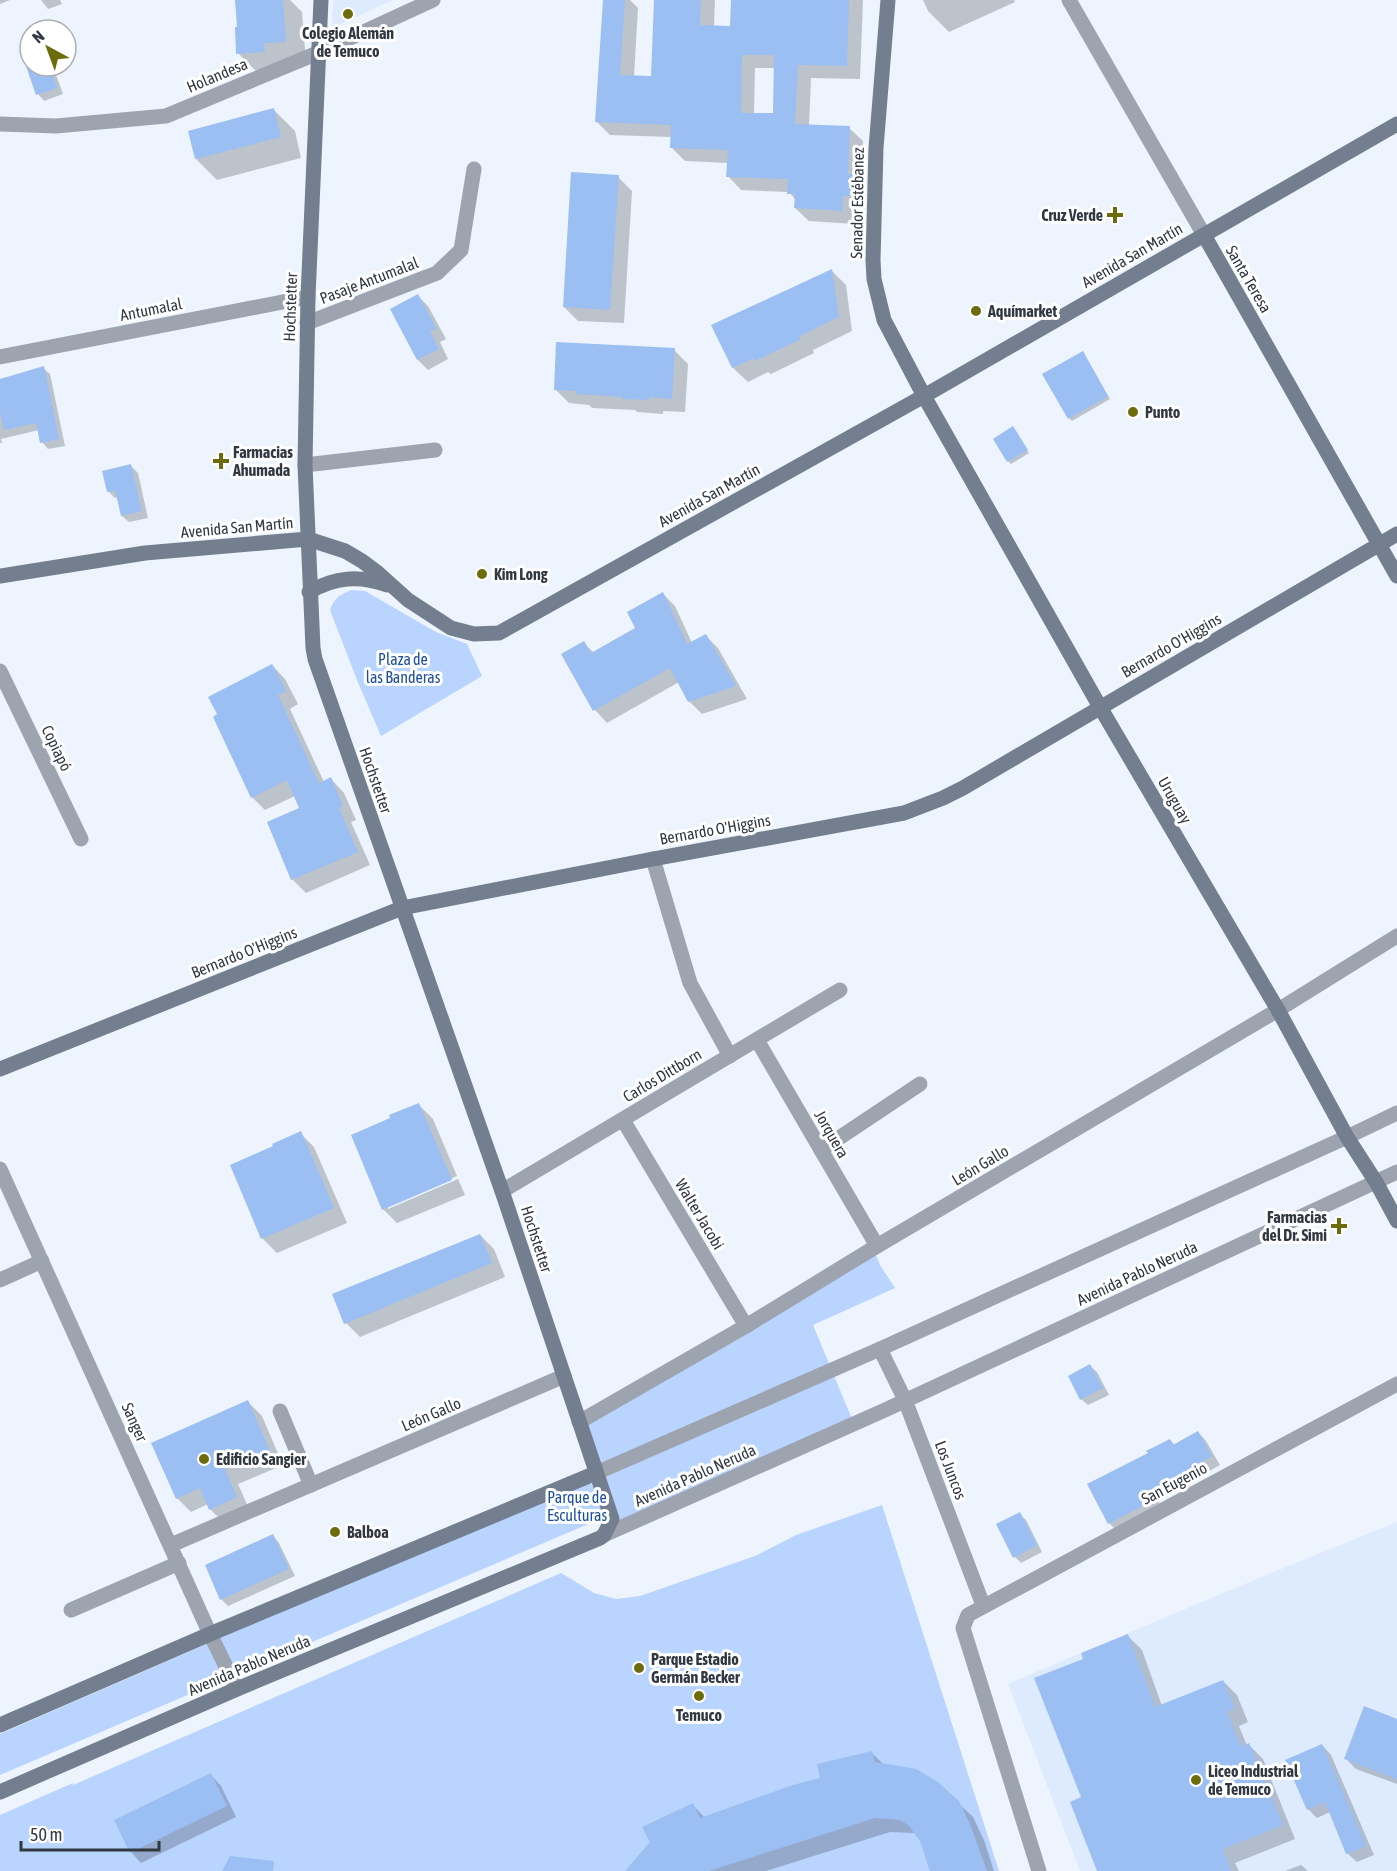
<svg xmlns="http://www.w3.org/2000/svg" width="1397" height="1871" font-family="'Asap Condensed',sans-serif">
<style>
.built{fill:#deebff}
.green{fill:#b9d4fe}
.shadow{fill:#0003;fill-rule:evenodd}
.building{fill:#9bbef3;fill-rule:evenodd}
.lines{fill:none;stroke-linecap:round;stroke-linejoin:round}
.minor{stroke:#9da4af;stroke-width:15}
.tertiary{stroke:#9da4af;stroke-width:15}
.secondary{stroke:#737e8e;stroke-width:15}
.poi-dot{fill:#6d6c0c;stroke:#fff;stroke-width:2}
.labels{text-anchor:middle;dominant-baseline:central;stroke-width:6;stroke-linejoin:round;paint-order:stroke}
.poi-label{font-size:16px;font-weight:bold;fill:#313842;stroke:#fff;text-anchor:start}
.street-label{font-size:16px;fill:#313842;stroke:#fff}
.park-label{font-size:16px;fill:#1d4f9c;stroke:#fff}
</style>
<rect width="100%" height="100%" fill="#edf4fe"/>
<!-- built -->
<g class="built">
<polygon points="333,0 393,0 332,28"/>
<polygon points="1397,1522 1397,1871 1080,1871 1008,1684 1242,1585"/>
</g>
<!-- green -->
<g class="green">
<path d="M352 590 365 591 436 632 467 644 482 676 381 736 357 680 330 610C334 598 340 594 352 590Z"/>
<polygon points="875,1253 880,1265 895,1288 813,1325 852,1419 618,1525 587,1423"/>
<polygon points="583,1480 594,1485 604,1511 593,1522 0,1775 0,1734"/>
<polygon points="882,1505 999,1871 0,1871 0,1815 73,1783 73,1785 561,1573 594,1593 616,1599 640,1596 755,1556 796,1535"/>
</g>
<!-- shadow -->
<g class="shadow">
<polygon points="0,0 10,0 0,4"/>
<polygon points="41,0 60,0 62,4 48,9"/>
<polygon points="242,0 290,0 302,12 306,62 259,74 238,53"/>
<path d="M604 0H630L638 8 634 77 652 78 656 0H715L714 27H732L733 0H863L860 79 811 78 809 126 849 128 863 141 861 184 866 189 865 209H856L855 224 809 221 795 208 796 200 789 192 741 190 728 176V163L685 161 672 148V137L610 135 597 122ZM755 68H775V115L754 114Z"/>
<polygon points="923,0 1014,0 1015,2 949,32 928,11"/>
<polygon points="30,64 30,66 53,66 63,94 44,101 38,94 27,65"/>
<polygon points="274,110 295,131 301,158 217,180 196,159"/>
<polygon points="618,177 632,191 624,323 578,321 564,307"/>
<polygon points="832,271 846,285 852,331 813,350 814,353 771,374 768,372 748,382 733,368 713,326"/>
<polygon points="418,296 428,306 446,339 440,342 448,359 428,370 418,360 392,309"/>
<polygon points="674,350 688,364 685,412 663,411 663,414 637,412 635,410 592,408 589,405 569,403 555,389"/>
<polygon points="1083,353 1110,399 1072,421 1069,418"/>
<polygon points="43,368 50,374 65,446 48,449 42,442 39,430 1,439 2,443 0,443 0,380"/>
<polygon points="1013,428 1029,453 1011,464 1008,461"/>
<polygon points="131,466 138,473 148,518 129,522 122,516 118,497 115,498 108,491"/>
<polygon points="662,593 675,606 692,643 706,636 718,648 747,699 702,714 689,701 679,682 607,723 595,710 563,654 584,643 594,653 637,629"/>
<polygon points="272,665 285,679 298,704 290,709 324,782 331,779 344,793 356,820 351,822 370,865 306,893 292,879 269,823 301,809 295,796 265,810 252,797"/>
<polygon points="419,1105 433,1119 457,1176 388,1206 388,1209 458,1179 465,1195 397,1223 383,1209"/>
<polygon points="300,1133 314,1147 347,1223 277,1253 263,1239 232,1166 275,1147"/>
<polygon points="480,1235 494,1249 505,1277 360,1337 346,1323"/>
<polygon points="1090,1366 1097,1372 1109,1395 1088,1405 1081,1399"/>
<polygon points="248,1402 262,1416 283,1465 238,1484 250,1511 224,1523 210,1509 208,1504 191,1512 177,1498"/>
<polygon points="1198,1432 1206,1441 1220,1465 1194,1480 1195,1481 1158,1501 1162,1510 1118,1532 1109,1523 1150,1454 1170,1440 1175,1445"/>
<polygon points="1019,1514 1026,1520 1042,1552 1021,1563 1015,1557"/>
<polygon points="273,1536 279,1543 295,1576 228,1606 222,1600 207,1566"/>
<polygon points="1128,1636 1142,1650 1162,1706 1223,1681 1237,1695 1248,1722 1239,1726 1247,1746 1249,1745 1263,1759 1295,1839 1235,1863 1239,1871 1099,1871 1083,1798 1085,1660"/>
<polygon points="1397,1721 1397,1784 1356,1769 1345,1758"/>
<polygon points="1322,1745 1331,1755 1374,1855 1357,1862 1347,1853 1330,1812 1317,1818 1308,1809"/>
<polygon points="872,1753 884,1765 958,1803 973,1817 984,1840 994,1871 931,1871 922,1841 914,1833 890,1832 766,1871 629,1871 693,1805 705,1818 822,1779"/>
<polygon points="211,1775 221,1786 236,1817 141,1863 131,1852"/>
<polygon points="1301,1865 1308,1871 1285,1871"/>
</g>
<!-- building -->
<g class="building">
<polygon points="235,0 283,0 286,42 264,43 265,52 236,54 235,27 237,27"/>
<path d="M603 0H625L620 75 651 76 654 0H701L700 25 730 26 731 0H849L847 66 798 65 795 124 850 126 848 174H853L852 196H843L842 211 794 208 795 194H787L788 179 726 177 728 150 670 148 671 125 595 122ZM742 55H774L773 113H741Z"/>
<polygon points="26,66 50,66 57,88 36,95"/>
<polygon points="274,108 281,137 195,159 188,131"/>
<polygon points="571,172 619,175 610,310 563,307"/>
<polygon points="832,269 839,317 800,336 801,339 755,361 754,358 732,368 711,325"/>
<polygon points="418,294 436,328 430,332 439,349 417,360 390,309"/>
<polygon points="556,342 675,348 672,399 649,397 649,400 622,399 622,397 576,394 576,391 554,390"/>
<polygon points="1083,351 1108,396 1068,419 1042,374"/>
<polygon points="44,366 59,439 40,443 36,423 4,430 0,412 0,379"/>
<polygon points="1013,426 1028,450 1007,462 993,439"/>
<polygon points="131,464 142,511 121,516 115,490 107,492 102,471"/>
<polygon points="663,592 687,644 706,634 736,686 688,702 670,668 593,711 561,654 584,641 591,653 635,628 627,612"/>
<polygon points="272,664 286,691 278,695 319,783 331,777 343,806 339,808 358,852 291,880 267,822 299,808 287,780 251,798 213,717 217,714 208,697"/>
<polygon points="419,1103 452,1180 382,1210 351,1135 390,1118 389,1115"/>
<polygon points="301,1131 334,1208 261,1239 230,1165 273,1146 272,1144"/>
<polygon points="480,1234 492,1263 344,1324 332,1294"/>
<polygon points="1090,1364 1103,1388 1080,1400 1068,1376"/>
<polygon points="248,1400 270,1451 225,1469 237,1497 209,1510 200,1488 176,1499 151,1443"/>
<polygon points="1198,1431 1212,1456 1187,1471 1187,1472 1150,1492 1154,1500 1108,1524 1087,1484 1148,1453 1146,1451 1170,1439 1173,1445"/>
<polygon points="1020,1512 1037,1545 1013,1558 996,1524"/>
<polygon points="273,1534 289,1569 220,1600 205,1565"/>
<polygon points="1128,1634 1155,1707 1223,1680 1235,1708 1227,1712 1241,1747 1249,1743 1283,1825 1223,1849 1231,1871 1097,1871 1070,1802 1081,1797 1034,1678 1083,1659 1081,1653"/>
<polygon points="1364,1706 1397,1719 1397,1779 1344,1759"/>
<polygon points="1322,1744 1366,1846 1346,1854 1325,1802 1307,1810 1285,1760"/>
<polygon points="872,1751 875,1762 916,1769 938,1782 959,1801 970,1824 987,1871 930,1871 920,1841 908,1825 899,1820 875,1818 709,1871 625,1871 650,1842 642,1827 693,1803 700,1818 793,1785 820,1778 817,1764"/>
<polygon points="211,1773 227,1806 130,1853 114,1820"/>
<polygon points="230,1856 274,1861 273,1871 222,1871"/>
</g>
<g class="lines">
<!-- minor -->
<g class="minor">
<polyline points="1069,0 1204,235"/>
<polyline points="0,124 56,126 166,116 320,52 433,0"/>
<polyline points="307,323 437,273 461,250 474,169"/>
<polyline points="0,357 308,297"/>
<polyline points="305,465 435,450"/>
<polyline points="0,671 81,839"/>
<polyline points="653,859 690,983 730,1056"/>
<polyline points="757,1040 877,1246"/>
<polyline points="623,1120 746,1326"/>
<polyline points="821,1150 920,1084"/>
<polyline points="502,1191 840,990"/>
<polyline points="0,1280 42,1261"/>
<polyline points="880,1349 905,1400 983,1605"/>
<polyline points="280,1411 311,1485"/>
<polyline points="171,1545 564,1376"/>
<polyline points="71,1610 179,1563"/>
<polyline points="1039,1871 963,1628 968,1615 1397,1384"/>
</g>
<!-- tertiary -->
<g class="tertiary">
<polyline points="0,1169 210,1634 237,1689"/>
<polyline points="579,1422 746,1326 877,1246 1278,1010 1397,936"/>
<polyline points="596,1473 880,1349 1347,1137 1397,1113"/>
<polyline points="604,1535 885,1410 1397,1172"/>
</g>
<!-- secondary -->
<g class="secondary">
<polyline points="888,0 876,148 873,260 874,279 884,320 924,396 1100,707 1278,1010 1347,1137 1376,1182 1397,1221"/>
<polyline points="1204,235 1397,576"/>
<polyline points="0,576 145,553 308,539 345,551 362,561 378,573 408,600 451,628 474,634 499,633 924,396 1397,124"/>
<path d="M309 592C335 577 359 575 387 585"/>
<polyline points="0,1069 402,908 653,859 904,813 943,798 963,788 1397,534"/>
<polyline points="0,1725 210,1634 596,1473"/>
<polyline points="0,1792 237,1689 600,1538 604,1535 612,1519 502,1191 315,659 313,648 305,465 308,297 321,0"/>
</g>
</g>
<!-- markers -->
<g class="poi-dot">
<circle cx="348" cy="14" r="6"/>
<path d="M1112 206h6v6h6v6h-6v6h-6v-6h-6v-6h6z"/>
<circle cx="976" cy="311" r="6"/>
<circle cx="1133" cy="412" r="6"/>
<path d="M218 452h6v6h6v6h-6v6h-6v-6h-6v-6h6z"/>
<circle cx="482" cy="574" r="6"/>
<path d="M1336 1217h6v6h6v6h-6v6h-6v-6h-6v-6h6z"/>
<circle cx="204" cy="1459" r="6"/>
<circle cx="335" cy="1532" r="6"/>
<circle cx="639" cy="1668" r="6"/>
<circle cx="699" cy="1696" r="6"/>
<circle cx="1196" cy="1780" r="6"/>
</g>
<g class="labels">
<!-- poi labels -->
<g class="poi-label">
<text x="348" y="33" text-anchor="middle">Colegio Alemán<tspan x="348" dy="18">de Temuco</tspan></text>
<text x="1103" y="215" text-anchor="end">Cruz Verde</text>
<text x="988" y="311">Aquímarket</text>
<text x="1145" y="412">Punto</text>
<text x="233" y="452">Farmacias<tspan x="233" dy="18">Ahumada</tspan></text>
<text x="494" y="574">Kim Long</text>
<text x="1327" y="1217" text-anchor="end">Farmacias<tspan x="1327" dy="18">del Dr. Simi</tspan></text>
<text x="216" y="1459">Edificio Sangier</text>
<text x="347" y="1532">Balboa</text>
<text x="651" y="1659">Parque Estadio<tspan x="651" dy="18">Germán Becker</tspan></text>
<text x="699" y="1715" text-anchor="middle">Temuco</text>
<text x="1208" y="1771">Liceo Industrial<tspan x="1208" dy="18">de Temuco</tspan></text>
</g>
<!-- street labels -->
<g class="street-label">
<text transform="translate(217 75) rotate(-23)">Holandesa</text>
<text transform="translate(857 203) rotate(-89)">Senador Estébanez</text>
<text transform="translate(1132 255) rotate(-30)">Avenida San Martín</text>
<text transform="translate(1249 279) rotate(60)">Santa Teresa</text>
<text transform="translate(369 280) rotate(-21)">Pasaje Antumalal</text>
<text transform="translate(290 307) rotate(-88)">Hochstetter</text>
<text transform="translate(151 309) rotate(-11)">Antumalal</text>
<text transform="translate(709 495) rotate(-29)">Avenida San Martín</text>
<text transform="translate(237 527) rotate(-5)">Avenida San Martín</text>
<text transform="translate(1171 645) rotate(-30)">Bernardo O'Higgins</text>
<text transform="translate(57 748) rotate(64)">Copiapó</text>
<text transform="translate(376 780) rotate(71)">Hochstetter</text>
<text transform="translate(1175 800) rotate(60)">Uruguay</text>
<text transform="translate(715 829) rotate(-10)">Bernardo O'Higgins</text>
<text transform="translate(244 952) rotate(-22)">Bernardo O'Higgins</text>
<text transform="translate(662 1075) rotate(-31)">Carlos Dittborn</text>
<text transform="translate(832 1134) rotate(60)">Jorquera</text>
<text transform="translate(980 1165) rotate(-31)">León Gallo</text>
<text transform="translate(700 1214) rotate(59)">Walter Jacobi</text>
<text transform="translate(537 1239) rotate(72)">Hochstetter</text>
<text transform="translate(1137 1273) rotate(-25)">Avenida Pablo Neruda</text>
<text transform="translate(431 1414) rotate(-23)">León Gallo</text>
<text transform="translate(135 1422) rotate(66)">Sanger</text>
<text transform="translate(951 1470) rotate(69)">Los Juncos</text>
<text transform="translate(695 1475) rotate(-24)">Avenida Pablo Neruda</text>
<text transform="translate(1174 1483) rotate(-28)">San Eugenio</text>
<text transform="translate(249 1665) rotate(-23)">Avenida Pablo Neruda</text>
</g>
<!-- park labels -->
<g class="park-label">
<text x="403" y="659">Plaza de<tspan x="403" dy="18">las Banderas</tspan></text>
<text x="577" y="1497">Parque de<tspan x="577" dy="18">Esculturas</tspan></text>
</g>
</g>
<!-- north arrow -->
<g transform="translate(48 48) rotate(319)"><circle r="28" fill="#ffffff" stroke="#adafb3" stroke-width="1.5"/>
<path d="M0-4.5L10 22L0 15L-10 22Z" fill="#6d6c0c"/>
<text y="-9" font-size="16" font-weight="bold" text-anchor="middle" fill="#313842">N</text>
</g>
<!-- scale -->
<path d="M21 1841v9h138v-9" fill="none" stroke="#313842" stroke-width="3"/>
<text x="30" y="1841" font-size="18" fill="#313842" stroke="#ffffff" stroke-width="4.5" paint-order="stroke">50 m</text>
</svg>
